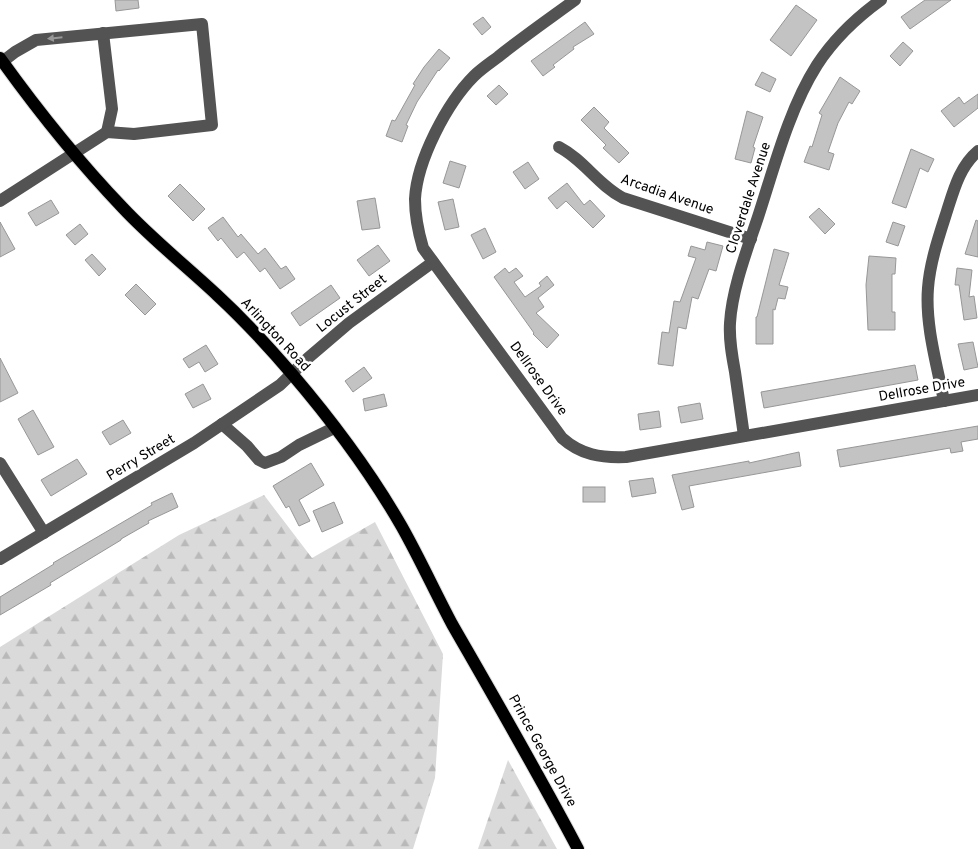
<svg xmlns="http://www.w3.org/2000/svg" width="978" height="849" font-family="Overpass,sans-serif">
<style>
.forest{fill:url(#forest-firs)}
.building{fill:#c3c3c3;stroke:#979797}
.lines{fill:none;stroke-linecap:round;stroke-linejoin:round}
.major-casing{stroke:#dbdbdb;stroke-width:14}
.minor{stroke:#535353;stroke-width:12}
.major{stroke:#000;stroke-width:12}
.oneway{fill:#989898}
.labels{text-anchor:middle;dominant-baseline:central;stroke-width:5;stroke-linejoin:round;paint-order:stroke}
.street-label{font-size:14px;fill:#000;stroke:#fff}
</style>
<defs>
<pattern id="forest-firs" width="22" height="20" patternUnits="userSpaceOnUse" patternTransform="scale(1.25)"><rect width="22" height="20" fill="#dadada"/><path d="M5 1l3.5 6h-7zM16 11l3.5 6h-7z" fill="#b9b9b9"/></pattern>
</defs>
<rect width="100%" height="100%" fill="#fff"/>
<!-- forest -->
<g class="forest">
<polygon points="264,495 312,558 375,522 443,654 435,778 413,849 0,849 0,647 179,535"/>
<polygon points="508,760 557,849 478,849"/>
</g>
<!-- building -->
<g class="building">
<polygon points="115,0 138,0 139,8 116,11"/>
<polygon points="925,0 951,0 910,29 901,17"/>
<polygon points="796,5 817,20 791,56 770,40"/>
<polygon points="483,17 491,27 482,35 473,24"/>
<polygon points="585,22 594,34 573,47 574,49 553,65 555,67 543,76 531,61"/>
<polygon points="903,42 913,51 900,66 890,56"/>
<polygon points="439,49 450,58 439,71 438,70 417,102 406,125 408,126 402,142 386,136 392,120 395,121 415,85 413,84 424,67"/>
<polygon points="762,72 776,79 770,92 755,85"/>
<polygon points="840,77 860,91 852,104 849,102 838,123 828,152 834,154 829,170 804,162 810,146 812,147 822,115 819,113"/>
<polygon points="499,85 508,94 496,105 487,96"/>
<polygon points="978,94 978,108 954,127 941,111 959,97 964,104"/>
<polygon points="594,107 609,122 604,128 629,153 619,163 603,148 606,145 581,120"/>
<polygon points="747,111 763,117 753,147 755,148 751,163 735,159"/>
<polygon points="911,149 934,159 928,172 920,168 906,208 892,203"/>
<polygon points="450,161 466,166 459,188 443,183"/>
<polygon points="528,162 539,179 525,189 513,172"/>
<polygon points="567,183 584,205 590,200 605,216 593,228 566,201 557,209 548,198"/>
<polygon points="180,184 205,209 193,221 168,196"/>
<polygon points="375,198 380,228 362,230 357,201"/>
<polygon points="453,199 459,227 445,230 438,202"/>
<polygon points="51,200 59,213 36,226 28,213"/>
<polygon points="819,208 835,224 825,234 809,217"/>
<polygon points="223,217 238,237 241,234 258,254 265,248 281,269 286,266 295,279 280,289 265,268 260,272 244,252 237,258 221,238 218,241 208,228"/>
<polygon points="976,220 978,221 978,257 965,254"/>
<polygon points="0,222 15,249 0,257"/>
<polygon points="893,222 905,226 898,246 886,242"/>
<polygon points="80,224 88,234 75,245 66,235"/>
<polygon points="485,228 496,252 483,259 471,235"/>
<polygon points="707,242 723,246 716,271 709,269 698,299 692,297 686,329 678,327 673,366 658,364 662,332 669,333 674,301 680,302 696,258 688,256 691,246 705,250"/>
<polygon points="378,245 390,261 369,276 357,260"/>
<polygon points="774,249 789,253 779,285 788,287 785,299 778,298 775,310 773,309 773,344 756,344 756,317 757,317"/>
<polygon points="92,254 106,269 99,276 85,260"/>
<polygon points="869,256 896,258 895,274 892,274 892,312 895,312 895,330 868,330 866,285"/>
<polygon points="505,268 509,273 516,268 523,276 514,282 525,297 541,286 539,283 547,276 554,285 538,298 544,307 536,313 559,335 547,348 533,334 534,333 494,277"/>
<polygon points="957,268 972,270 969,297 974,296 977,318 964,320 959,285 955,285"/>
<polygon points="136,284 156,304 145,315 125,295"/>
<polygon points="331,285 340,298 300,326 291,313"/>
<polygon points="973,342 978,367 964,370 958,344"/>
<polygon points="206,345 218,364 205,372 199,362 189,368 183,359"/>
<polygon points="0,358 18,393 0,402"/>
<polygon points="915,365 918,380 764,408 761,392"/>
<polygon points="364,367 372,378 353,392 345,381"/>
<polygon points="203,384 211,399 193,408 185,394"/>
<polygon points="384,394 387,406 365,411 363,399"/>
<polygon points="700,403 703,419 681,423 678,407"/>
<polygon points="33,410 54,447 38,455 18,419"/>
<polygon points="659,411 661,427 640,430 638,414"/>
<polygon points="123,420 131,433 110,445 102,432"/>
<polygon points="978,426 978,439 961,442 963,451 951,453 950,448 840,467 837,450"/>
<polygon points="799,452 801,466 689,486 694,507 682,510 672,475 749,461 749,463"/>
<polygon points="77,459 87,474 51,496 41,480"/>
<polygon points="311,463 324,485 299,500 310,521 299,526 289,506 286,508 273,486"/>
<polygon points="653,478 656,493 632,497 629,481"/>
<rect x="583" y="487" width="22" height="15"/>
<polygon points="172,493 178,507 148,521 149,523 121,539 121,540 50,583 51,585 0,615 0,597 54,564 53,563 152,505 151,503"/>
<polygon points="334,502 343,523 322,532 313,511"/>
</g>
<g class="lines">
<defs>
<path id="major" d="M0 58C38 111 78 161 123 208 152 239 186 266 217 295 244 320 269 347 292 374 333 422 371 473 402 527 420 559 435 592 452 624 495 699 538 773 578 849"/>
</defs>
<!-- major casing -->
<use href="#major" class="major-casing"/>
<!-- minor -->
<g class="minor">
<path d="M575 0C549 19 523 37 498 57 490 63 481 69 474 76 447 103 417 160 415 199 415 216 418 231 423 248L562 438C581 455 601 458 626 457L978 395"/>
<polyline points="103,33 112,109 107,132"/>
<path d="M559 147C584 160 598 185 623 198L751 239"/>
<polyline points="0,201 107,132 134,134 212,125 202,24 36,40 15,52 2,62"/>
<path d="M944 401C937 365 925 325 928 288 930 262 939 236 947 211 954 189 960 166 978 151"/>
<polyline points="222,424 247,446 259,460 265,463 281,457 299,445 334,428"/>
<path d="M744 436C741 415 738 394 735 372 732 356 729 340 730 323 732 289 747 250 758 217 774 168 789 109 817 65 834 39 856 18 881 0"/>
<polyline points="0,463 44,533"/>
<polyline points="0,559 194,443 280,385 308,358 349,323 433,262"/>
</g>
<!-- major -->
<use href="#major" class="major"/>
</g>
<!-- one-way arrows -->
<defs><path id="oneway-solid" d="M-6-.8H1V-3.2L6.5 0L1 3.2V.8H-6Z" transform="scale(1.25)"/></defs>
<use class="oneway" href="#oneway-solid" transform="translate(55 38) rotate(174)"/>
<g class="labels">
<!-- street labels -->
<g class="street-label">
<text transform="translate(667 195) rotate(19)">Arcadia Avenue</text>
<text transform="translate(749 198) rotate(-72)">Cloverdale Avenue</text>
<text transform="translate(352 304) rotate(-38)">Locust Street</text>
<text transform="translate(275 335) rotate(47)">Arlington Road</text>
<text transform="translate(538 379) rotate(54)">Dellrose Drive</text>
<text transform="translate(922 390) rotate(-10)">Dellrose Drive</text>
<text transform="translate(141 458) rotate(-31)">Perry Street</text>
<text transform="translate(542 751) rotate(61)">Prince George Drive</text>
</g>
</g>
</svg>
